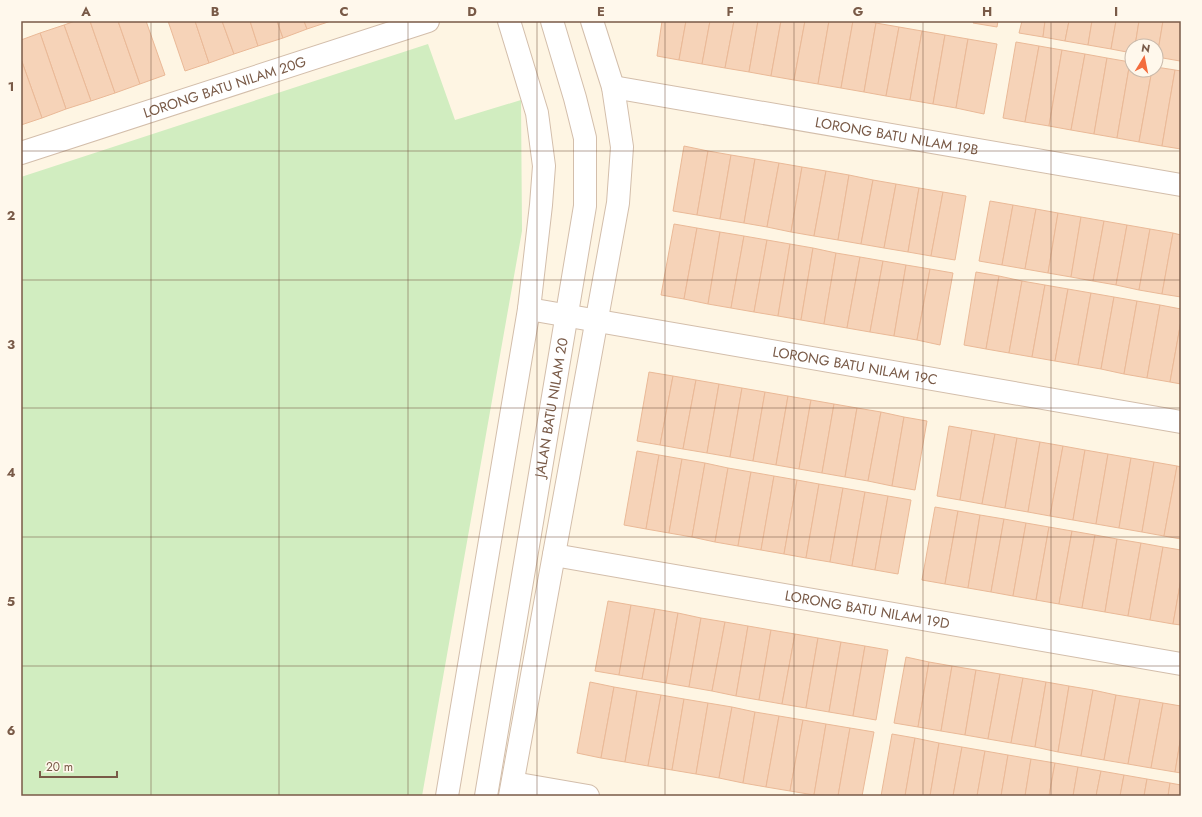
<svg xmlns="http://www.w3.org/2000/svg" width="1202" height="817" font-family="Jost,sans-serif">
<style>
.green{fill:#d1edc0}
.building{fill:#f6d3b8;stroke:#eab997}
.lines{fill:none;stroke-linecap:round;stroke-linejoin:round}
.minor-casing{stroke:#d3beab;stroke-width:24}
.minor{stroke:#fff;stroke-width:22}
.grid{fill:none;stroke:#795a47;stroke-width:1;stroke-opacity:0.55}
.labels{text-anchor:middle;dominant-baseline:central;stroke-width:3.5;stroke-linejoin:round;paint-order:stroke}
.street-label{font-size:14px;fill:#795a47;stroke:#fff8ec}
.neatline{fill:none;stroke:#795a47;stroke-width:1.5}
.grid-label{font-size:13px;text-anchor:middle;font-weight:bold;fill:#795a47}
</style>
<rect width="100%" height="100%" fill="#fef5e3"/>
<!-- green -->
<polygon class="green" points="428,44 455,120 521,100 522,231 422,796 21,796 21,177"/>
<!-- building -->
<g class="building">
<polygon points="75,21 90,21 115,93 91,101 64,25"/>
<polygon points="90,21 118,21 140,84 115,93"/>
<polygon points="118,21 146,21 165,75 140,84"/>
<polygon points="168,21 195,21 209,63 185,71"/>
<polygon points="195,21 222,21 234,54 209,63"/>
<polygon points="222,21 250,21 258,46 234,54"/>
<polygon points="250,21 277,21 283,38 258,46"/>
<polygon points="277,21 304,21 307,29 283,38"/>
<polygon points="304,21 331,21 307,29"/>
<polygon points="662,21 686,21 679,60 657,56"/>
<polygon points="686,21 710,21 702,64 679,60"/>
<polygon points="710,21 734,21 725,68 702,64"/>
<polygon points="734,21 758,21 749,72 725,68"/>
<polygon points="758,21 781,21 771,76 749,72"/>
<polygon points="781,21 805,21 794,80 771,76"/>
<polygon points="805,21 829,21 818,84 794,80"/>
<polygon points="829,21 853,21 841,88 818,84"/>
<polygon points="853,21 866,21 876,23 864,92 841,88"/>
<polygon points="974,21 998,21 997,27 973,23"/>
<polygon points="1022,21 1045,21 1043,37 1019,33"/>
<polygon points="1045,21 1069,21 1065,41 1043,37"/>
<polygon points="1069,21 1092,21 1088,45 1065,41"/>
<polygon points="1092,21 1116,21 1111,49 1088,45"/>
<polygon points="1116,21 1139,21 1135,46 1132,46 1132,53 1111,49"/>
<polygon points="1139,21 1163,21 1157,57 1156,46 1135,46"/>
<polygon points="1163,21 1181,21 1181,53 1180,61 1157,57"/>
<polygon points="876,23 899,27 886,96 864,92"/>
<polygon points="64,25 91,101 66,109 40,33"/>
<polygon points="899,27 922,31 910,100 886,96"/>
<polygon points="922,31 945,35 933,104 910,100"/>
<polygon points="40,33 66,109 42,118 21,59 21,40"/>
<polygon points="945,35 968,39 956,108 933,104"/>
<polygon points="968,39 997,44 984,114 956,108"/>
<polygon points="1016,42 1039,46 1025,122 1003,118"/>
<polygon points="1039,46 1062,50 1049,126 1025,122"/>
<polygon points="1062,50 1085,54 1071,130 1049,126"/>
<polygon points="1085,54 1107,58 1094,134 1071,130"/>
<polygon points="1107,58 1130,62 1117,138 1094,134"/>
<polygon points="21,59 42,118 21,125"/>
<polygon points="1130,62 1132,63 1132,70 1152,70 1139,142 1117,138"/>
<polygon points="1156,67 1175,70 1162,146 1139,142 1152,70 1156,70"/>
<polygon points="1175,70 1181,71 1181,149 1162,146"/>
<polygon points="684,146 708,151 697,215 673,211"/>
<polygon points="708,151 731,155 720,219 697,215"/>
<polygon points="731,155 755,159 744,223 720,219"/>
<polygon points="755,159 779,163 767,227 744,223"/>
<polygon points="779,163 802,167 791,232 767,227"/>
<polygon points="802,167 826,171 814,236 791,232"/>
<polygon points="826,171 849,175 838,240 814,236"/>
<polygon points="849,175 873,180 861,244 838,240"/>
<polygon points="873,180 896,184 884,248 861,244"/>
<polygon points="896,184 919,188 908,252 884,248"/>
<polygon points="919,188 943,192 931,256 908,252"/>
<polygon points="943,192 966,196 955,260 931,256"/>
<polygon points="990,201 1013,205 1002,265 979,261"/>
<polygon points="1013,205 1036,209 1025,269 1002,265"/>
<polygon points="1036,209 1058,213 1048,273 1025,269"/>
<polygon points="1058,213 1081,217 1071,277 1048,273"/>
<polygon points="1081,217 1104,221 1093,281 1071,277"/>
<polygon points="1104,221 1127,225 1116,285 1093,281"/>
<polygon points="674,224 697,228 684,299 661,295"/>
<polygon points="1127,225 1150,229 1139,290 1116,285"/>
<polygon points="697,228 720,232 708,304 684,299"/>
<polygon points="1150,229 1173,233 1162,294 1139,290"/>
<polygon points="720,232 744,236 731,308 708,304"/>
<polygon points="1173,233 1181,235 1181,297 1162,294"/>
<polygon points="744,236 767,240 754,312 731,308"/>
<polygon points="767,240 790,244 778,316 754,312"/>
<polygon points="790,244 813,248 801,320 778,316"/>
<polygon points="813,248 836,253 824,324 801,320"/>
<polygon points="836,253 860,257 847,328 824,324"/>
<polygon points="860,257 883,261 870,332 847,328"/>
<polygon points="883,261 906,265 894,336 870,332"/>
<polygon points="906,265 930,269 917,340 894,336"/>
<polygon points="930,269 953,273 940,345 917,340"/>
<polygon points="976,272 999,276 986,349 964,345"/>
<polygon points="999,276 1022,281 1009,353 986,349"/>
<polygon points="1022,281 1045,285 1032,357 1009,353"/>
<polygon points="1045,285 1068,289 1055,361 1032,357"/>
<polygon points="1068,289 1091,293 1078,365 1055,361"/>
<polygon points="1091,293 1114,297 1101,369 1078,365"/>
<polygon points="1114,297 1137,301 1124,374 1101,369"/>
<polygon points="1137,301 1160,305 1147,378 1124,374"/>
<polygon points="1160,305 1181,309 1181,321 1170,382 1147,378"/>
<polygon points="1181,321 1181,384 1170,382"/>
<polygon points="649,372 673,376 660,445 637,441"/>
<polygon points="673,376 696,380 683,449 660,445"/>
<polygon points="696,380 719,384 707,453 683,449"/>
<polygon points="719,384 742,388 730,457 707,453"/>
<polygon points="742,388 765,392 753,461 730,457"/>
<polygon points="765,392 788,396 776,465 753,461"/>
<polygon points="788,396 811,400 799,469 776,465"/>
<polygon points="811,400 834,404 822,473 799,469"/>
<polygon points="834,404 857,408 845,477 822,473"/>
<polygon points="857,408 881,412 868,481 845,477"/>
<polygon points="881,412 904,417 892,486 868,481"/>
<polygon points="904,417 927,421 915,490 892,486"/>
<polygon points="949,426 972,430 960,500 937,496"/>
<polygon points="972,430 995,434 982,504 960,500"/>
<polygon points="995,434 1017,438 1005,508 982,504"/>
<polygon points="1017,438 1040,442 1028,512 1005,508"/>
<polygon points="1040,442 1063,446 1050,516 1028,512"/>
<polygon points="1063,446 1085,450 1073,520 1050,516"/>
<polygon points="1085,450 1108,454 1096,524 1073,520"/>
<polygon points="637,451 659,455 646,529 624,525"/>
<polygon points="1108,454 1131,458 1119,528 1096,524"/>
<polygon points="659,455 682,459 669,533 646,529"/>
<polygon points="1131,458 1154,462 1142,532 1119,528"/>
<polygon points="682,459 705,463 692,537 669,533"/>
<polygon points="1154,462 1177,466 1164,536 1142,532"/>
<polygon points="705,463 728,468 715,542 692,537"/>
<polygon points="1177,466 1181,467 1181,539 1164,536"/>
<polygon points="728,468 751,472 738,546 715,542"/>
<polygon points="751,472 774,476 761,550 738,546"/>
<polygon points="774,476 797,480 784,554 761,550"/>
<polygon points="797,480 819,484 806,558 784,554"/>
<polygon points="819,484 843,488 830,562 806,558"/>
<polygon points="843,488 865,492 852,566 830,562"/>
<polygon points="865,492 888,496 875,570 852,566"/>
<polygon points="888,496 911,500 898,574 875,570"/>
<polygon points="935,507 958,511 945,584 922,580"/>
<polygon points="958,511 980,515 968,588 945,584"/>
<polygon points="980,515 1004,519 991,592 968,588"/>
<polygon points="1004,519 1026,523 1013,596 991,592"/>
<polygon points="1026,523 1049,527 1036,600 1013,596"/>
<polygon points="1049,527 1072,531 1059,604 1036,600"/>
<polygon points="1072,531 1095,535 1082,608 1059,604"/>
<polygon points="1095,535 1117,539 1105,612 1082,608"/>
<polygon points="1117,539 1141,543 1128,616 1105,612"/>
<polygon points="1141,543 1163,547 1150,620 1128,616"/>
<polygon points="1163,547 1181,550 1181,579 1173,624 1150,620"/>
<polygon points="1181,579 1181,625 1173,624"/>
<polygon points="608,601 631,605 619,675 595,671"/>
<polygon points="631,605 655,609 642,679 619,675"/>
<polygon points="655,609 678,613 666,683 642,679"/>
<polygon points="678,613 701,618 689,687 666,683"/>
<polygon points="701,618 725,622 712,691 689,687"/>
<polygon points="725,622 748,626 736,696 712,691"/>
<polygon points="748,626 771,630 759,700 736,696"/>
<polygon points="771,630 795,634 782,704 759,700"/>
<polygon points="795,634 818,638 806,708 782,704"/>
<polygon points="818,638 841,642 829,712 806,708"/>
<polygon points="841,642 865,646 853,716 829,712"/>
<polygon points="865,646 888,650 876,720 853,716"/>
<polygon points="906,657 929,662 918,727 894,723"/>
<polygon points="929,662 952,666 941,731 918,727"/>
<polygon points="952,666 976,670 965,735 941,731"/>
<polygon points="976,670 1000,674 988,739 965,735"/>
<polygon points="1000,674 1023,678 1011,743 988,739"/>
<polygon points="1023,678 1046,682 1035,747 1011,743"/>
<polygon points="590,682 614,687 601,758 577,753"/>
<polygon points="1046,682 1069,686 1058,752 1035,747"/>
<polygon points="1069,686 1093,690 1081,756 1058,752"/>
<polygon points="614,687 637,691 625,762 601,758"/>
<polygon points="1093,690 1116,695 1104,760 1081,756"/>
<polygon points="637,691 661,695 648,766 625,762"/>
<polygon points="661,695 684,699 672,770 648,766"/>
<polygon points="1116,695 1140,699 1128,764 1104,760"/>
<polygon points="684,699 708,703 696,774 672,770"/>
<polygon points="1140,699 1163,703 1151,768 1128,764"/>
<polygon points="708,703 732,707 719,778 696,774"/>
<polygon points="1163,703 1181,706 1181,736 1175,772 1151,768"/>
<polygon points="732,707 755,712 743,783 719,778"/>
<polygon points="755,712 779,716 766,787 743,783"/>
<polygon points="779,716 803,720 790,791 766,787"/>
<polygon points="803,720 826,724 814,795 790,791"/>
<polygon points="826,724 850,728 838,796 814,795"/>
<polygon points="850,728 874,732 862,796 838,796"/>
<polygon points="892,734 915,738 905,796 881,796"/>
<polygon points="1181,736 1181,773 1175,772"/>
<polygon points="915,738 939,743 930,796 905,796"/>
<polygon points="939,743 962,747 953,796 930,796"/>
<polygon points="962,747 985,751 977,796 953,796"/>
<polygon points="985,751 1008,755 1001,796 977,796"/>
<polygon points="1008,755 1031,759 1025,796 1001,796"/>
<polygon points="1031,759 1055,763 1049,796 1025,796"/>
<polygon points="1055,763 1078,767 1073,796 1049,796"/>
<polygon points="1078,767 1101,771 1096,796 1073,796"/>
<polygon points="1101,771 1124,775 1120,796 1096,796"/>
<polygon points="1124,775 1147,779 1144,796 1120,796"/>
<polygon points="1147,779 1170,783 1168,796 1144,796"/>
<polygon points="1170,783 1181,785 1181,796 1168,796"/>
</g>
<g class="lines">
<defs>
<g id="minor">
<path id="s1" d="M613 87 1181 185"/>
<path id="s2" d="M21 153 428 21"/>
<path id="s3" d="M529 309 1181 422"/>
<path id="s4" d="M554 555 1181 664"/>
<polyline points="513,783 588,796"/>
<polyline points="447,796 529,309 541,205 544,166 537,113 509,21"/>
<path id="s5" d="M486 796 585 206V138L575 98 552 21"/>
<polyline points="510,796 618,203 622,147 613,87 592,21"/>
</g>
</defs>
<!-- minor casing -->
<use href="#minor" class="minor-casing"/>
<!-- minor -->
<use href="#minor" class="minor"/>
</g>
<!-- grid -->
<path class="grid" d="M151 21V796M279 21V796M408 21V796M537 21V796M665 21V796M794 21V796M923 21V796M1051 21V796M21 151H1181M21 280H1181M21 408H1181M21 537H1181M21 666H1181"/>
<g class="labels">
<!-- street labels -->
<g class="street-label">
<text stroke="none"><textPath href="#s2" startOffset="214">LORONG BATU NILAM 20G</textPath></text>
<text stroke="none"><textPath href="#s1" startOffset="288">LORONG BATU NILAM 19B</textPath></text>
<text stroke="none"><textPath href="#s3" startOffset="331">LORONG BATU NILAM 19C</textPath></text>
<text stroke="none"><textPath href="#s5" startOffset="394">JALAN BATU NILAM 20</textPath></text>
<text stroke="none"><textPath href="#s4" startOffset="318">LORONG BATU NILAM 19D</textPath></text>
</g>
</g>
<!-- border -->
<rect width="1202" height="817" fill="none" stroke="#fff8ec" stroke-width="44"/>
<!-- north arrow -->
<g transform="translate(1144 58) rotate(10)"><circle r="19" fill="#fff8ec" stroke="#c9b9aa"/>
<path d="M0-3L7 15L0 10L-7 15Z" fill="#f36c3d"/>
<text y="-6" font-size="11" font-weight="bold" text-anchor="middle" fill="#795a47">N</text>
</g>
<!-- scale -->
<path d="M40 771v6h77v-6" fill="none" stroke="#795a47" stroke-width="2"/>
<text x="46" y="771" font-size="12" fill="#795a47" stroke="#fff8ec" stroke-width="3" paint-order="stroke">20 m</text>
<rect x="22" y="22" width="1158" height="773" class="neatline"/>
<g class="grid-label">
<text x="86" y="16">A</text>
<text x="215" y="16">B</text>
<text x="344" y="16">C</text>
<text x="472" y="16">D</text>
<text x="601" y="16">E</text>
<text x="730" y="16">F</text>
<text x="858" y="16">G</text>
<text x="987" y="16">H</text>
<text x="1116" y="16">I</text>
<text x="11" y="91">1</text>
<text x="11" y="220">2</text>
<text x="11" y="349">3</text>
<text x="11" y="477">4</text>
<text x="11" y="606">5</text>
<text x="11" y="735">6</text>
</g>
</svg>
